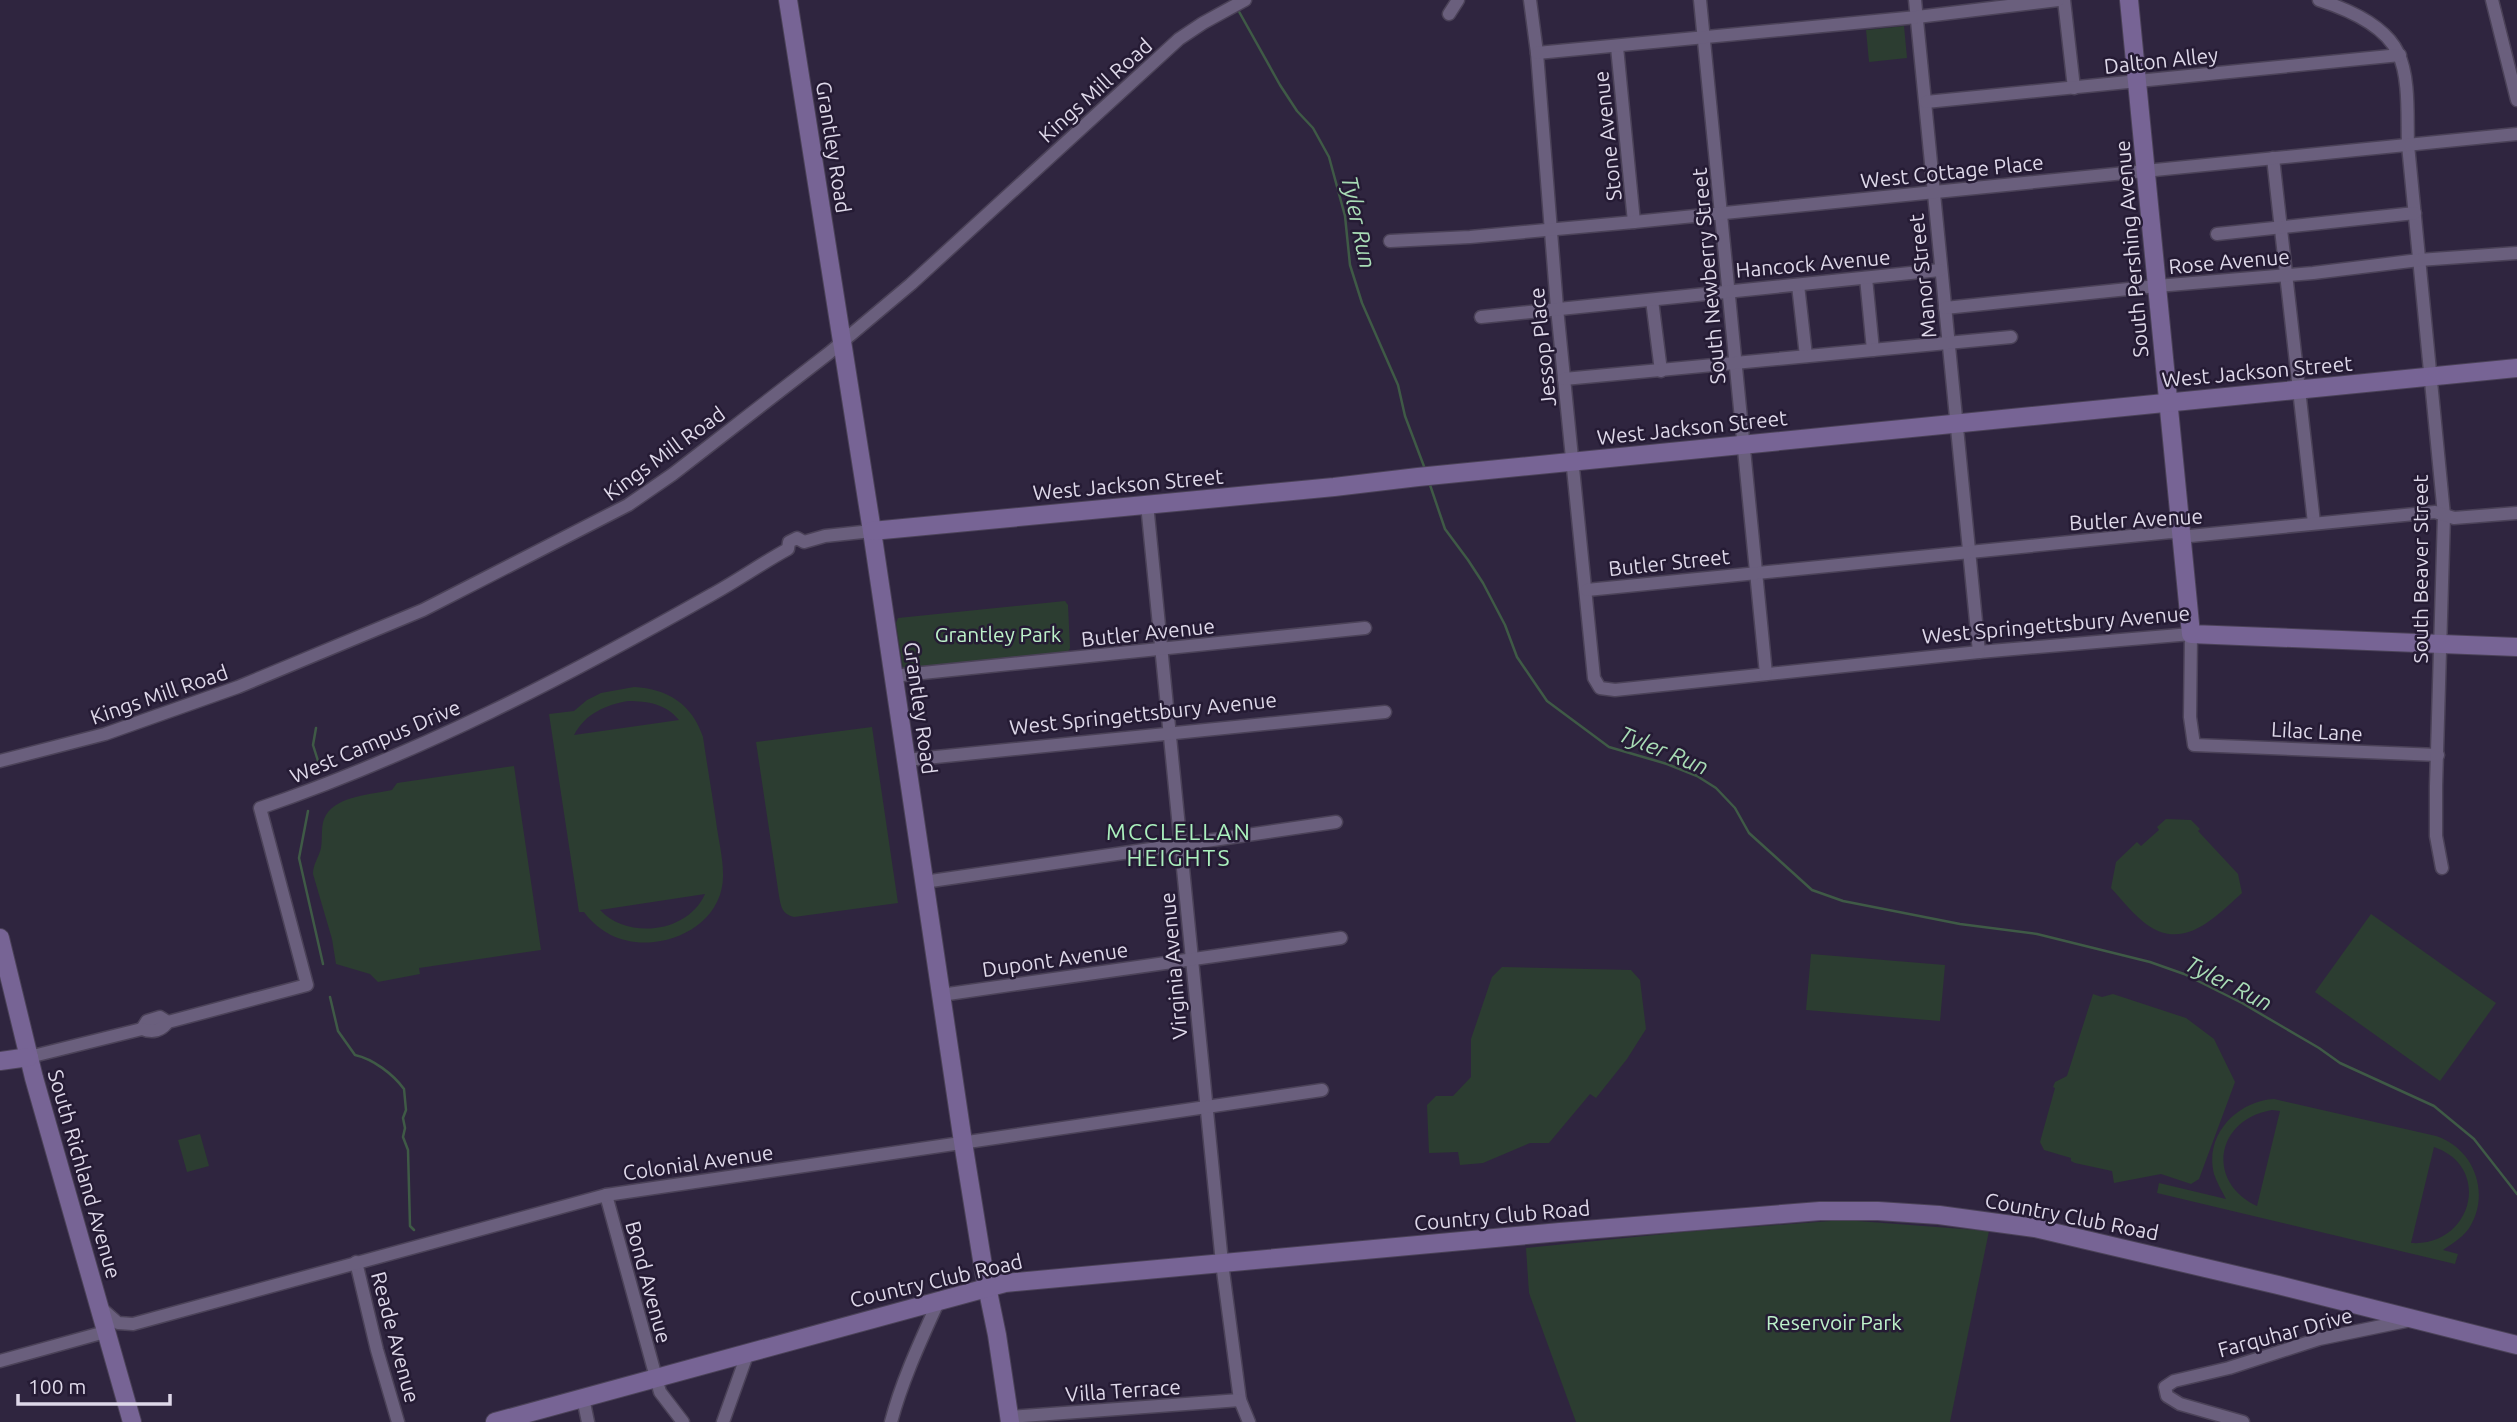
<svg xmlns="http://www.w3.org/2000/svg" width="2517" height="1422" font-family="Ubuntu,sans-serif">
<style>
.green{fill:#2c3d31;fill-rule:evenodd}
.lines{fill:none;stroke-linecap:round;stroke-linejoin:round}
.stream{stroke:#3f5a46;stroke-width:2.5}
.street-casing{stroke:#4b4258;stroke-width:15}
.secondary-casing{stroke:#4b4258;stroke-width:20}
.street{stroke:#6a5f7d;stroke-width:12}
.secondary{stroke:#776495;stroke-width:18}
.labels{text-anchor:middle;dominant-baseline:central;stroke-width:5;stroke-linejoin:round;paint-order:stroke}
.street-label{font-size:21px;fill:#ded8e9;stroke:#251b34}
.park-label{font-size:21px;fill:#bdf2ca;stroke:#251b34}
.water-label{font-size:23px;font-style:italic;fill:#a8dcb5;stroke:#251b34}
.neighbourhood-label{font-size:23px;letter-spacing:2px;fill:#aaf0bd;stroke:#251b34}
</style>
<rect width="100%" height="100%" fill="#2f253f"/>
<!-- green -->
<g class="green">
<polygon points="1904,26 1907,58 1869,62 1866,30"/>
<polygon points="1065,601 1068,605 1070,648 1067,654 903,669 896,623 898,618"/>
<path d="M634 687C668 689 692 704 703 737 707 765 712 793 716 821 718 838 723 857 723 874 724 913 690 938 654 942 626 945 601 935 584 912H579L549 714 574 711 587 700 601 693ZM628 701C648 701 666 704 679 720L574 735C585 714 605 705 628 701ZM705 894C688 933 628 940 600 910Z"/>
<path d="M872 727 898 903 794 917C782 914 781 907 779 896L756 742Z"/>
<path d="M514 766 541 950 419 968 420 974 378 982 370 974 336 964 332 939 313 874C313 864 319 857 321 848 323 837 320 825 326 815 337 796 373 794 392 790L397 783Z"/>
<path d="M2166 819 2191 820 2200 829 2198 831 2238 874 2242 893C2215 917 2184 952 2146 924 2133 914 2122 900 2111 888L2116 862 2137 842 2141 846 2159 830 2157 827Z"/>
<polygon points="2371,914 2496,1003 2440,1081 2315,992"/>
<polygon points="1811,954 1945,965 1940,1021 1806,1010"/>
<polygon points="1502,967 1631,970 1640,980 1646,1029 1627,1059 1596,1098 1590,1094 1549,1143 1530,1143 1483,1163 1460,1165 1458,1152 1429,1153 1427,1105 1436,1096 1453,1096 1471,1077 1471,1039 1492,977"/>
<polygon points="2093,994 2102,997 2113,994 2186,1018 2214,1039 2235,1082 2199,1179 2191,1184 2161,1174 2114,1183 2112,1171 2075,1163 2071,1161 2071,1158 2044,1150 2040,1142 2055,1088 2053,1087 2055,1082 2067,1076"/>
<path d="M2274 1099 2436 1136C2473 1148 2490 1191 2471 1225 2465 1236 2453 1243 2443 1250L2458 1254 2455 1264 2157 1193 2159 1183 2226 1199C2222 1191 2217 1183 2214 1174 2204 1135 2237 1101 2274 1099ZM2272 1110 2280 1111 2257 1206C2205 1182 2216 1119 2272 1110ZM2434 1147C2493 1167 2472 1247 2411 1243Z"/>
<polygon points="200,1134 209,1166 187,1172 178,1140"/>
<polygon points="1844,1220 1989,1231 1950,1422 1576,1422 1529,1293 1526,1248 1684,1232"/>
</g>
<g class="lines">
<!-- stream -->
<g class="stream">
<polyline points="1237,8 1280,85 1297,111 1313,128 1329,157 1345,216 1350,265 1362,303 1398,385 1405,416 1425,469"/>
<polyline points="1429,482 1445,529 1468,560 1483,583 1505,625 1517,657 1547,701 1609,747 1667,764 1697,776 1716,788 1735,808 1749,833 1812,890 1843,901 1960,924 2037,934 2150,962 2184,974 2242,1003 2319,1048 2340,1063 2434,1106 2474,1139 2517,1194"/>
<polyline points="309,776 318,761 313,745 316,728"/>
<polyline points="308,811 299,858 323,964"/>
<path d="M330 997 338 1031 355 1055C373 1059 393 1074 404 1089L406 1110 403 1118 405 1128 403 1137 408 1150 410 1226 414 1230"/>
</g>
<defs>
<g id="street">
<polyline points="1530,0 1537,53 1557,308 1594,678 1600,688 1615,690 1979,652 2191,634 2190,717 2194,745 2438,755"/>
<polyline points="1700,0 1766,674"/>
<polyline points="1915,0 1979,652"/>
<polyline points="2064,0 2074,88"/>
<path d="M2319 0C2347 9 2385 25 2398 53 2410 77 2407 118 2408 145L2444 515 2436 786V836L2442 868"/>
<polyline points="2492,0 2517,100"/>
<polyline points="1449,14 1458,0"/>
<polyline points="1617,47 1634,222"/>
<polyline points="1537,53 1917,17 2058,0"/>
<polyline points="1926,102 2400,55"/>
<polyline points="2273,158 2314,523"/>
<polyline points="2217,234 2415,213"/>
<polyline points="1390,241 1470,237 1634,222 2517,134"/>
<polyline points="1866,278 1873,350"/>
<polyline points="1798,285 1806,356"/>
<polyline points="1652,300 1661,371"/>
<polyline points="1945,308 2157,286 2313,273 2419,260 2517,253"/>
<polyline points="1481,317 1940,270"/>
<polyline points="1564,379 2011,337"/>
<polyline points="1147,504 1222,1263 1240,1400 1249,1422"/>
<polyline points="1587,590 2171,532 2190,536 2435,512 2454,518 2517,513"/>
<polyline points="893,676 1365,628"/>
<polyline points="906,760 1385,712"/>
<polyline points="0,761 105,734 238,687 423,610 628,505 673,474 829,353 911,284 1179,39 1203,23 1245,0"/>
<polyline points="924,882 1336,822"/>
<polyline points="941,995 1341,938"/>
<polyline points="142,1029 147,1021 160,1017 168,1022"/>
<path d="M29 1057 142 1029C152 1033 161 1031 168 1022L307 985 260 808C418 754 566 677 711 595 737 581 762 563 788 549L789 542 797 538 804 542 825 536 872 531"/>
<polyline points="606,1195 660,1392 683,1422"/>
<polyline points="356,1262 377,1350 398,1422"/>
<polyline points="101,1308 118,1323 133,1324 606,1195 1322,1090"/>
<polyline points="0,1361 105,1332"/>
<polyline points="583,1398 588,1422"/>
<polyline points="1009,1417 1240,1400"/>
<polyline points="723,1422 748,1352"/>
<path d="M891 1422C902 1380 921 1340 939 1300"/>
<polyline points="2243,1422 2180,1404 2167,1396 2165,1387 2174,1381 2229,1368 2319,1339 2411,1320"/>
</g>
<g id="secondary">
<polyline points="788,0 872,531 963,1142 984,1272 997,1335 1010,1422"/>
<polyline points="2129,0 2191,634 2517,647"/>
<polyline points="872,531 1334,487 1418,477 2517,368"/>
<polyline points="0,938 34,1078 132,1422"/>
<polyline points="0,1061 29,1057"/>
<polyline points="495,1422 1005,1283 1560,1232 1820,1211 1878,1211 1939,1215 2035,1228 2278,1285 2517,1345"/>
</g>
</defs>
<!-- street casing -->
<use href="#street" class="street-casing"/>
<!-- secondary casing -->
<use href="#secondary" class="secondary-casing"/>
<!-- street -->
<use href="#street" class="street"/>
<!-- secondary -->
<use href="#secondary" class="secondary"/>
</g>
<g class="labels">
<!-- street labels -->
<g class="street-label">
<text transform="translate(2161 60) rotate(-6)">Dalton Alley</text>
<text transform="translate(1095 90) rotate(-42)">Kings Mill Road</text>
<text transform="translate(1607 136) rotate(-96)">Stone Avenue</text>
<text transform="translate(834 147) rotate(81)">Grantley Road</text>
<text transform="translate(1952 171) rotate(-6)">West Cottage Place</text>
<text transform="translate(2131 249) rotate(-95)">South Pershing Avenue</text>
<text transform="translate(2229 261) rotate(-5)">Rose Avenue</text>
<text transform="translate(1813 263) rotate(-5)">Hancock Avenue</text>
<text transform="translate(1708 276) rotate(-95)">South Newberry Street</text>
<text transform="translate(1922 276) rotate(-96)">Manor Street</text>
<text transform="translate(1542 347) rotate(-96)">Jessop Place</text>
<text transform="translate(2257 371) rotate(-5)">West Jackson Street</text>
<text transform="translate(1692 427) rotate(-6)">West Jackson Street</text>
<text transform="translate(664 453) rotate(-36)">Kings Mill Road</text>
<text transform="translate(1128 484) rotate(-5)">West Jackson Street</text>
<text transform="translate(2136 519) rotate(-3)">Butler Avenue</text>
<text transform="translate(1669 562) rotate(-6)">Butler Street</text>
<text transform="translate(2420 569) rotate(-90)">South Beaver Street</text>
<text transform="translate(2056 624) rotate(-5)">West Springettsbury Avenue</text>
<text transform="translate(1148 632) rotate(-6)">Butler Avenue</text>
<text transform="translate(159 694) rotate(-19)">Kings Mill Road</text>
<text transform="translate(921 708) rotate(82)">Grantley Road</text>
<text transform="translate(1143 713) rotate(-6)">West Springettsbury Avenue</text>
<text transform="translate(2317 731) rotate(3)">Lilac Lane</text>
<text transform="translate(375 741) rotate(-23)">West Campus Drive</text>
<text transform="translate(1055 959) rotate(-8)">Dupont Avenue</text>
<text transform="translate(1173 966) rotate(-95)">Virginia Avenue</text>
<text transform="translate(698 1162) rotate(-8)">Colonial Avenue</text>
<text transform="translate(85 1174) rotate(74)">South Richland Avenue</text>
<text transform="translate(1502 1215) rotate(-5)">Country Club Road</text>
<text transform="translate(2072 1216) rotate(11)">Country Club Road</text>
<text transform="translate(936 1280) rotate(-13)">Country Club Road</text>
<text transform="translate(649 1282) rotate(75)">Bond Avenue</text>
<text transform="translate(2285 1332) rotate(-15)">Farquhar Drive</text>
<text transform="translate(396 1337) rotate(75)">Reade Avenue</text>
<text transform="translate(1123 1390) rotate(-4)">Villa Terrace</text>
</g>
<!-- park labels -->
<g class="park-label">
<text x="998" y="634">Grantley Park</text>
<text x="1834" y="1322">Reservoir Park</text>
</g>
<!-- water labels -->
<g class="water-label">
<text transform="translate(1359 222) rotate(78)">Tyler Run</text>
<text transform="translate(1664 750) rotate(22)">Tyler Run</text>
<text transform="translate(2229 983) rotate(27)">Tyler Run</text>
</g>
<!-- neighbourhood labels -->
<g class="neighbourhood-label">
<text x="1179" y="831">MCCLELLAN<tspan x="1179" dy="26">HEIGHTS</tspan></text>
</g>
</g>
<!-- scale -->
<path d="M18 1394v10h152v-10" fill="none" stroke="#ded8e9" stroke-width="3.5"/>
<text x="28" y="1394" font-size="21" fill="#ded8e9" stroke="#251b34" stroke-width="5" paint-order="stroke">100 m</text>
</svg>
